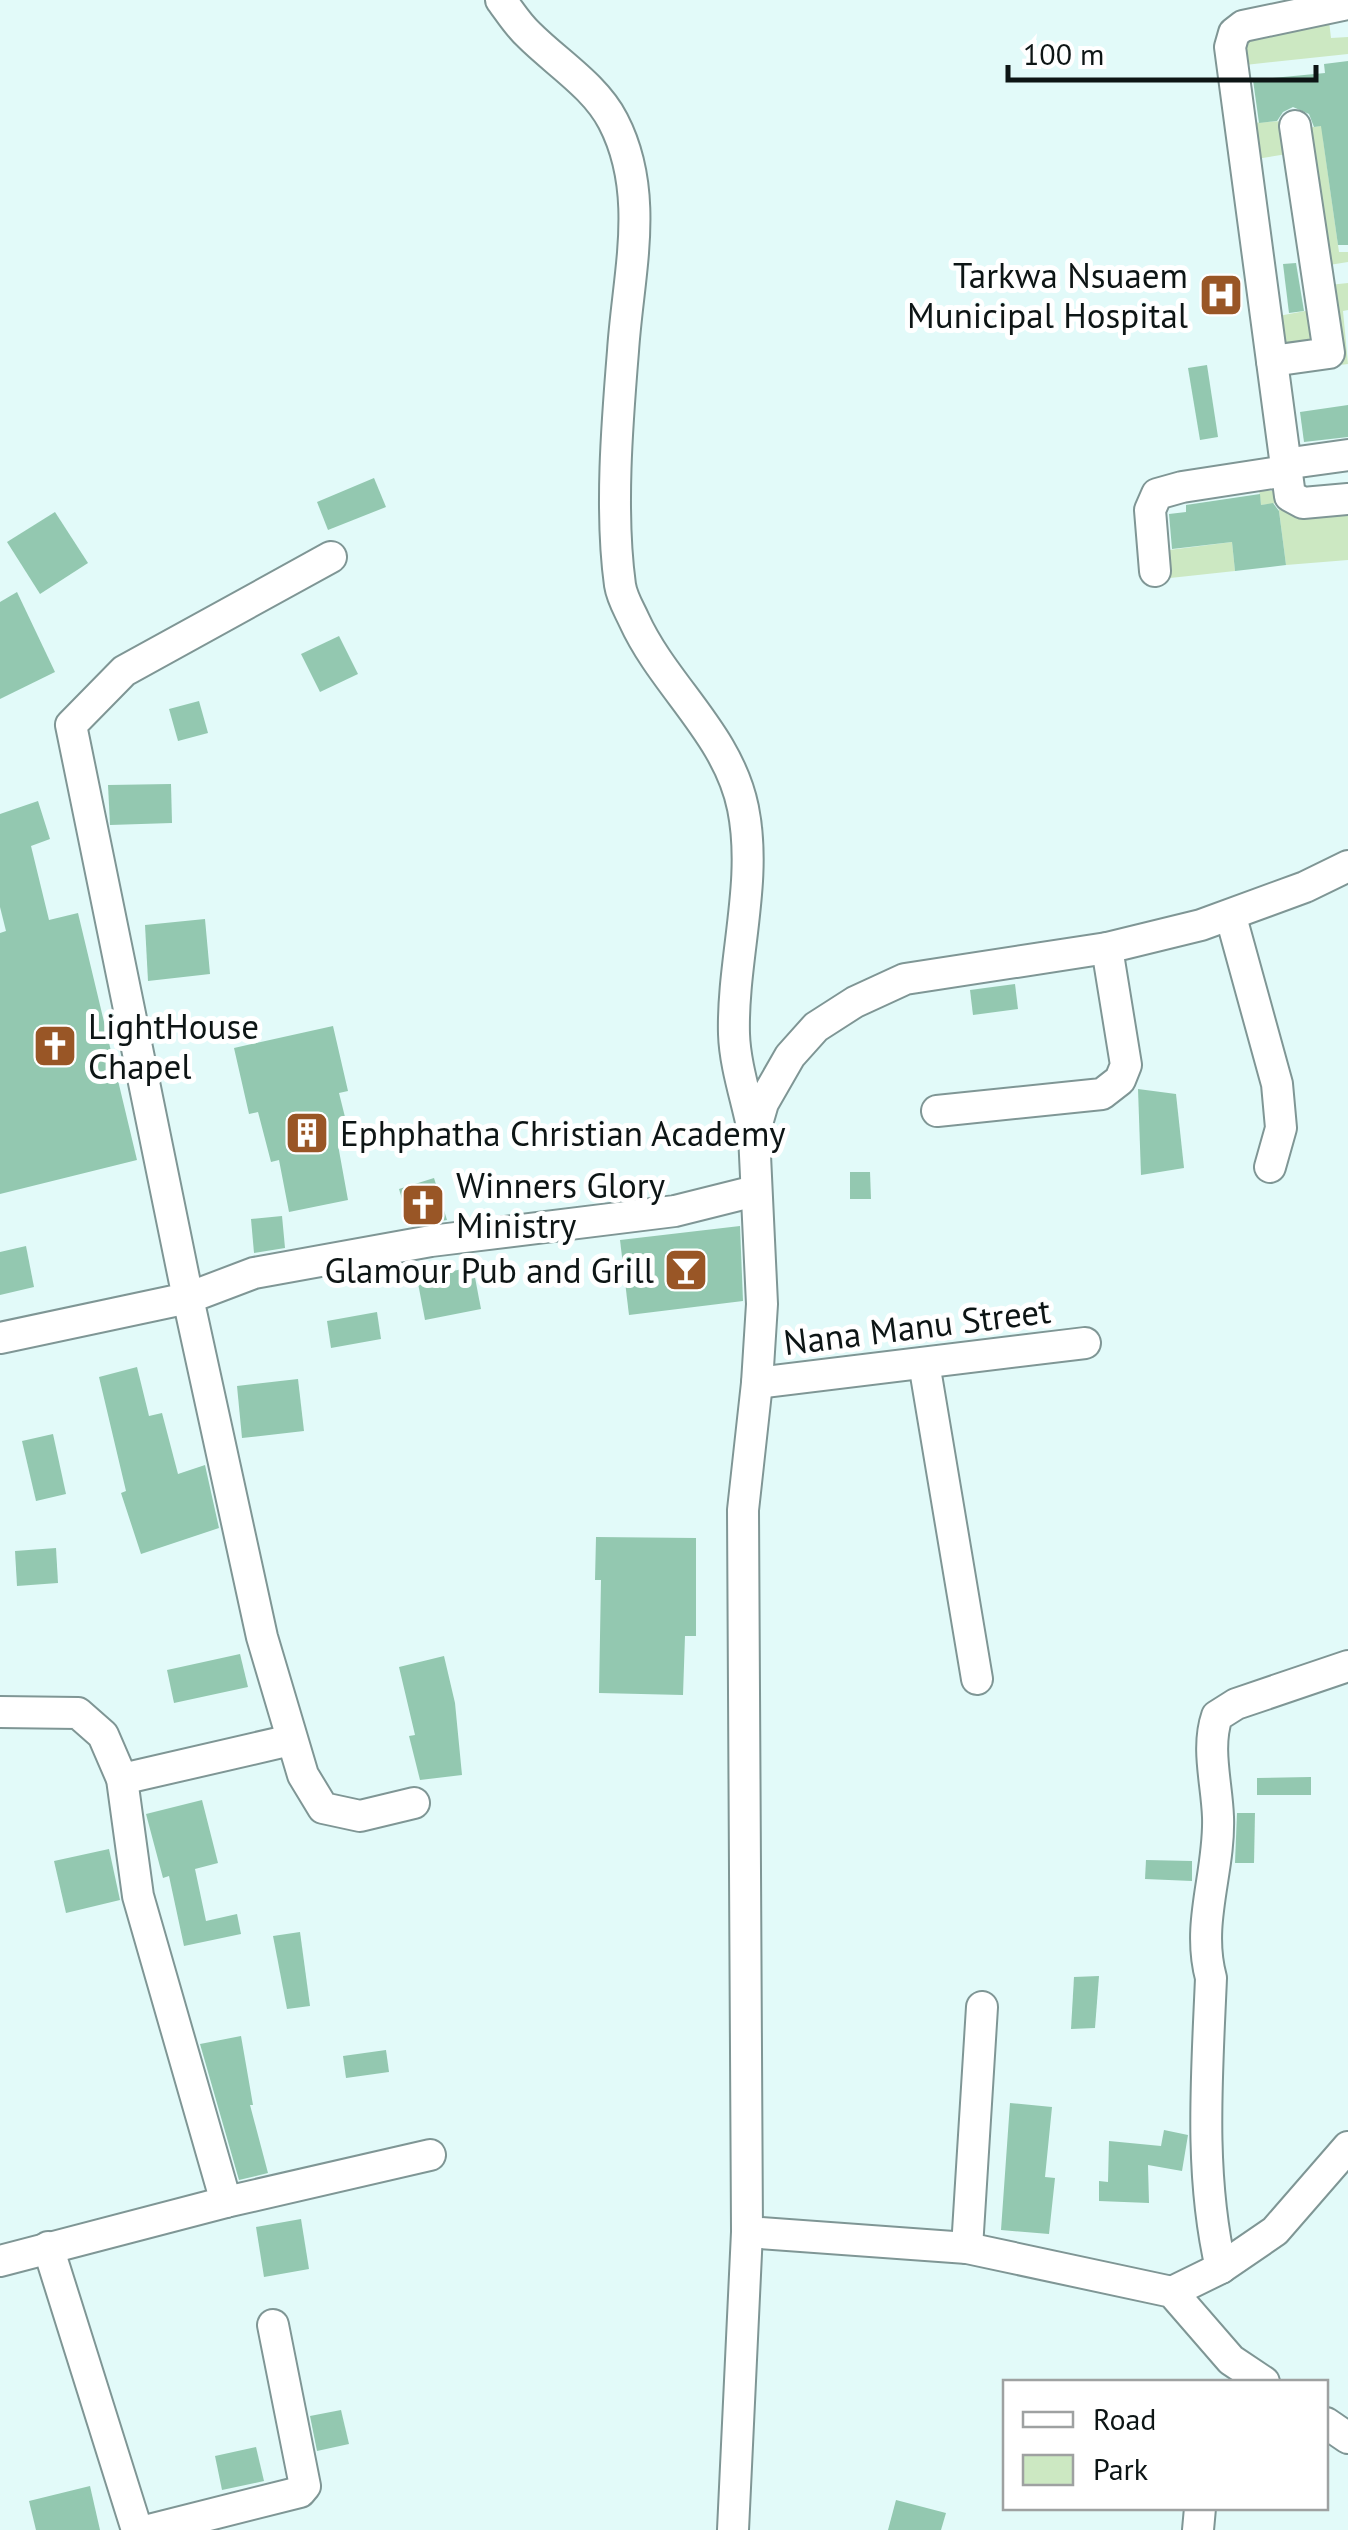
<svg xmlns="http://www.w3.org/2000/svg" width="1348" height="2530" font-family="'PT Sans',sans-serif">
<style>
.green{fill:#cce8c2}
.building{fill:#93c8b0}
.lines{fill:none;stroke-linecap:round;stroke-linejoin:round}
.minor-casing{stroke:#7f9695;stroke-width:34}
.minor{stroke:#fff;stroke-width:30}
.labels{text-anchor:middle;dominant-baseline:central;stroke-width:10;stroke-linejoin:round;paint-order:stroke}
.poi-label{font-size:35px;fill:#0d1515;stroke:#fff;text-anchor:start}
.street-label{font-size:35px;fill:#0d1515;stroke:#fff}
</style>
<rect width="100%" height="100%" fill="#e2faf9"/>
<!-- green -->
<g class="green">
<polygon points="1329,21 1331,38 1348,37 1348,54 1245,65 1240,34"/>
<polygon points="1283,121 1287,154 1250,160 1252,123"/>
<polygon points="1340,123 1323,139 1339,252 1348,252 1348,262 1323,266 1300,129"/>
<polygon points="1348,283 1348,310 1343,311 1348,364 1340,365 1329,285"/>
<polygon points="1316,309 1321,344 1277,347 1273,317"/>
<polygon points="1259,489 1348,504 1348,560 1286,565 1278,503 1261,505"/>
<polygon points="1232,542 1235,571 1170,578 1169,550"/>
</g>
<!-- building -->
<g class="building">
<polygon points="1348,61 1348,245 1338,245 1321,126 1314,127 1309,114 1293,107 1283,112 1277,121 1259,123 1253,80 1325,73 1324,64"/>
<polygon points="1296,263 1304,311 1289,313 1283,264"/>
<polygon points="1207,365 1218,437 1200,440 1188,368"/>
<polygon points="1348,405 1348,437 1304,442 1300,412"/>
<polygon points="374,478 386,507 328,530 317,502"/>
<polygon points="1260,494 1261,505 1273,503 1279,511 1286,565 1235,571 1232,542 1172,549 1169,514 1186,512 1186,505"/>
<polygon points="55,512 88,563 40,594 7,542"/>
<polygon points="17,592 55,672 0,699 0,602"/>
<polygon points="339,636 358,674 320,692 301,654"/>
<polygon points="199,701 208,733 178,741 169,709"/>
<polygon points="171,784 172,823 110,825 108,785"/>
<polygon points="38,801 50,839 31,846 49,920 78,913 137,1160 0,1194 0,933 6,931 0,907 0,814"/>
<polygon points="205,919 210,974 148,981 145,925"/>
<polygon points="1015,984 1018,1009 973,1015 970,990"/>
<polygon points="333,1026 348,1091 339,1093 351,1141 338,1145 348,1200 289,1212 279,1160 271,1162 258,1112 249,1114 234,1048"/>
<polygon points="1138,1089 1176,1094 1184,1168 1141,1175"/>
<polygon points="850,1172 870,1172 871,1199 850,1199"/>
<polygon points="434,1178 447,1220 410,1226 399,1189"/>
<polygon points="282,1216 285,1248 254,1253 251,1219"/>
<polygon points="740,1226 743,1301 629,1315 620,1240"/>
<polygon points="26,1246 34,1287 0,1295 0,1252"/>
<polygon points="473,1267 481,1309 425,1320 417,1278"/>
<polygon points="377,1312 381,1339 331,1348 327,1321"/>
<polygon points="137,1367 149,1416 162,1413 178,1474 205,1465 219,1528 141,1554 121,1493 126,1491 99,1377"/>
<polygon points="298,1379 304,1431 242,1438 237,1386"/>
<polygon points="53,1434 66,1494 36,1501 22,1441"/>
<polygon points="596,1537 696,1538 696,1636 685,1636 683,1695 599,1693 601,1580 595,1580"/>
<polygon points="56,1548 58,1583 17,1586 15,1551"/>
<polygon points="240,1654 248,1687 174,1703 167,1670"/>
<polygon points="444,1656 455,1703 462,1775 420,1780 409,1736 415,1735 399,1667"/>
<polygon points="1311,1777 1311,1795 1257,1795 1257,1778"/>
<polygon points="202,1800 218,1863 195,1869 206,1921 237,1914 241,1934 184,1946 169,1876 163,1878 146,1814"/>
<polygon points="1237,1813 1255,1813 1254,1863 1235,1863"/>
<polygon points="109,1849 120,1900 66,1913 54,1861"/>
<polygon points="1146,1860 1192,1861 1192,1881 1145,1879"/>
<polygon points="300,1932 310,2006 287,2009 273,1936"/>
<polygon points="1099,1976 1095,2028 1071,2029 1074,1977"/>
<polygon points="241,2036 253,2105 250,2105 268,2173 239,2180 200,2044"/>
<polygon points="386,2050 389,2072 346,2078 343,2056"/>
<polygon points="1010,2103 1052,2107 1045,2177 1055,2178 1049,2234 1001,2230"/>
<polygon points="1164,2130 1188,2135 1182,2171 1148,2165 1149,2203 1099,2201 1099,2181 1108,2182 1109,2141 1161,2146"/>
<polygon points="301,2219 309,2269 264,2277 256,2227"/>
<polygon points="341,2410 349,2444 317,2451 310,2416"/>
<polygon points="256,2447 264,2481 222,2490 215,2456"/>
<polygon points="90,2486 100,2530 36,2530 29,2501"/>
<polygon points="896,2500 946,2513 941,2530 888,2530"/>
</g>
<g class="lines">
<defs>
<g id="minor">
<path d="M501 0C510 12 518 25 529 35 557 63 595 86 613 121 651 194 628 274 623 351 617 424 610 513 620 585 622 598 629 609 634 620 664 686 728 734 743 808 758 882 732 960 734 1034 735 1066 747 1100 753 1131"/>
<polyline points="1348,4 1243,26 1234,33 1230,47 1290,496 1303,503 1348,499"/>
<polyline points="1272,361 1329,353 1295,126"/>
<polyline points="1284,464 1348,455"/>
<polyline points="1155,571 1150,510 1157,494 1182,487 1286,471"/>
<polyline points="1231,917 1277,1084 1281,1128 1270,1167"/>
<polyline points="937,1111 1102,1094 1120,1080 1126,1065 1107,948"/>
<polyline points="0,1338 188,1298 71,725 124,671 331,557"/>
<polyline points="924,1363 977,1679"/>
<polyline points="757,1383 1085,1343"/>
<polyline points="0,1712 78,1713 103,1735 122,1779 138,1896 226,2202 0,2261"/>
<polyline points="122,1779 291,1740"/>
<polyline points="414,1803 360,1816 323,1808 303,1775 262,1637 188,1298 254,1273 431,1241 675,1211 755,1191"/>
<polyline points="226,2202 430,2155"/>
<polyline points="747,2232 967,2248 1172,2292 1231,2360 1264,2382"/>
<polyline points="48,2247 137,2530"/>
<polyline points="967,2248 982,2007"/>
<path d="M1221 2268C1199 2174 1207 2074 1211 1978 1196 1923 1220 1872 1218 1817 1217 1784 1206 1748 1217 1716L1236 1704 1348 1666"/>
<polyline points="1172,2292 1221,2268 1275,2231 1348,2147"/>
<polyline points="1326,2423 1348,2438"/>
<polyline points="149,2530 300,2492 305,2486 273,2325"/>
<polyline points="733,2530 747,2232 743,1510 757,1383 762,1304 754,1134 763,1103 790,1056 816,1027 855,1002 905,979 1107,948 1201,925 1305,887 1348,866"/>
<polyline points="1198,2530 1200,2508"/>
</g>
</defs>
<!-- minor casing -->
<use href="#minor" class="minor-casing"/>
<!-- minor -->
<use href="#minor" class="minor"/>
</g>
<!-- icons -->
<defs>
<symbol id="hospital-square" viewBox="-11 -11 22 22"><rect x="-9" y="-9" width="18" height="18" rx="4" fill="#995626" stroke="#fff"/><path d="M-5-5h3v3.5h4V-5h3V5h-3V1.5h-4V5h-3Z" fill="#fff"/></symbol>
<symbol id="church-square" viewBox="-11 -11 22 22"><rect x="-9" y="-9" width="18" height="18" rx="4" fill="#995626" stroke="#fff"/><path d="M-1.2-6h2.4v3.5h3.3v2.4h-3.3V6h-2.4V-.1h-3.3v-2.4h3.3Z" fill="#fff"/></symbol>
<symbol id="building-square" viewBox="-11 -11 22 22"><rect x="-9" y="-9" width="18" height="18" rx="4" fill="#995626" stroke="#fff"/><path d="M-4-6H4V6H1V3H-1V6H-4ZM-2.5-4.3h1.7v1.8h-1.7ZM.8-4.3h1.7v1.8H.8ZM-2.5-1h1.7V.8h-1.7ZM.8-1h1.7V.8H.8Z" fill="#fff"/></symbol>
<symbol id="bar-square" viewBox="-11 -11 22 22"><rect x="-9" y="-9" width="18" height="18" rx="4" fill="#995626" stroke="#fff"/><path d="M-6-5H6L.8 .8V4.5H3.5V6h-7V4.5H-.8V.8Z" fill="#fff"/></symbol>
</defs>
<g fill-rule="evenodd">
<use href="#hospital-square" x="1196" y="270" width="50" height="50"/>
<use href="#church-square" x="30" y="1021" width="50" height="50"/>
<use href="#building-square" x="282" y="1108" width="50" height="50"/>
<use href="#church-square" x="398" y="1180" width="50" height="50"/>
<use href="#bar-square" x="661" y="1245" width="50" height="50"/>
</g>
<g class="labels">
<!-- poi labels -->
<g class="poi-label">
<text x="1188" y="275" text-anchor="end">Tarkwa Nsuaem<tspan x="1188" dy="40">Municipal Hospital</tspan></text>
<text x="88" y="1026">LightHouse<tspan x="88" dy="40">Chapel</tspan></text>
<text x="340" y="1133">Ephphatha Christian Academy</text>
<text x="456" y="1185">Winners Glory<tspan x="456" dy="40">Ministry</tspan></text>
<text x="654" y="1270" text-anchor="end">Glamour Pub and Grill</text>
</g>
<!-- street labels -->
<g class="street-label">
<text transform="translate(917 1326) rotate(-7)">Nana Manu Street</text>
</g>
</g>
<!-- legend -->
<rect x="1003" y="2380" width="325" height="130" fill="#ffffff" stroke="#9ea1a1" stroke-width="2.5"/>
<rect x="1023" y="2412" width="50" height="15" fill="#ffffff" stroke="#9ea1a1" stroke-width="2.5"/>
<text x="1093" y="2430" font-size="30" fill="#0d1515">Road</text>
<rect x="1023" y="2455" width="50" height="30" fill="#cce8c2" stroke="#9ea1a1" stroke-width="2.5"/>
<text x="1093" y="2480" font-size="30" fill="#0d1515">Park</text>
<!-- scale -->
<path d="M1008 65v15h308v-15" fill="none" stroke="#0d1515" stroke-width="5"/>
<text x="1023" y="65" font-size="30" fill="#0d1515" stroke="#ffffff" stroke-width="8" paint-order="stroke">100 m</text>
</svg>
